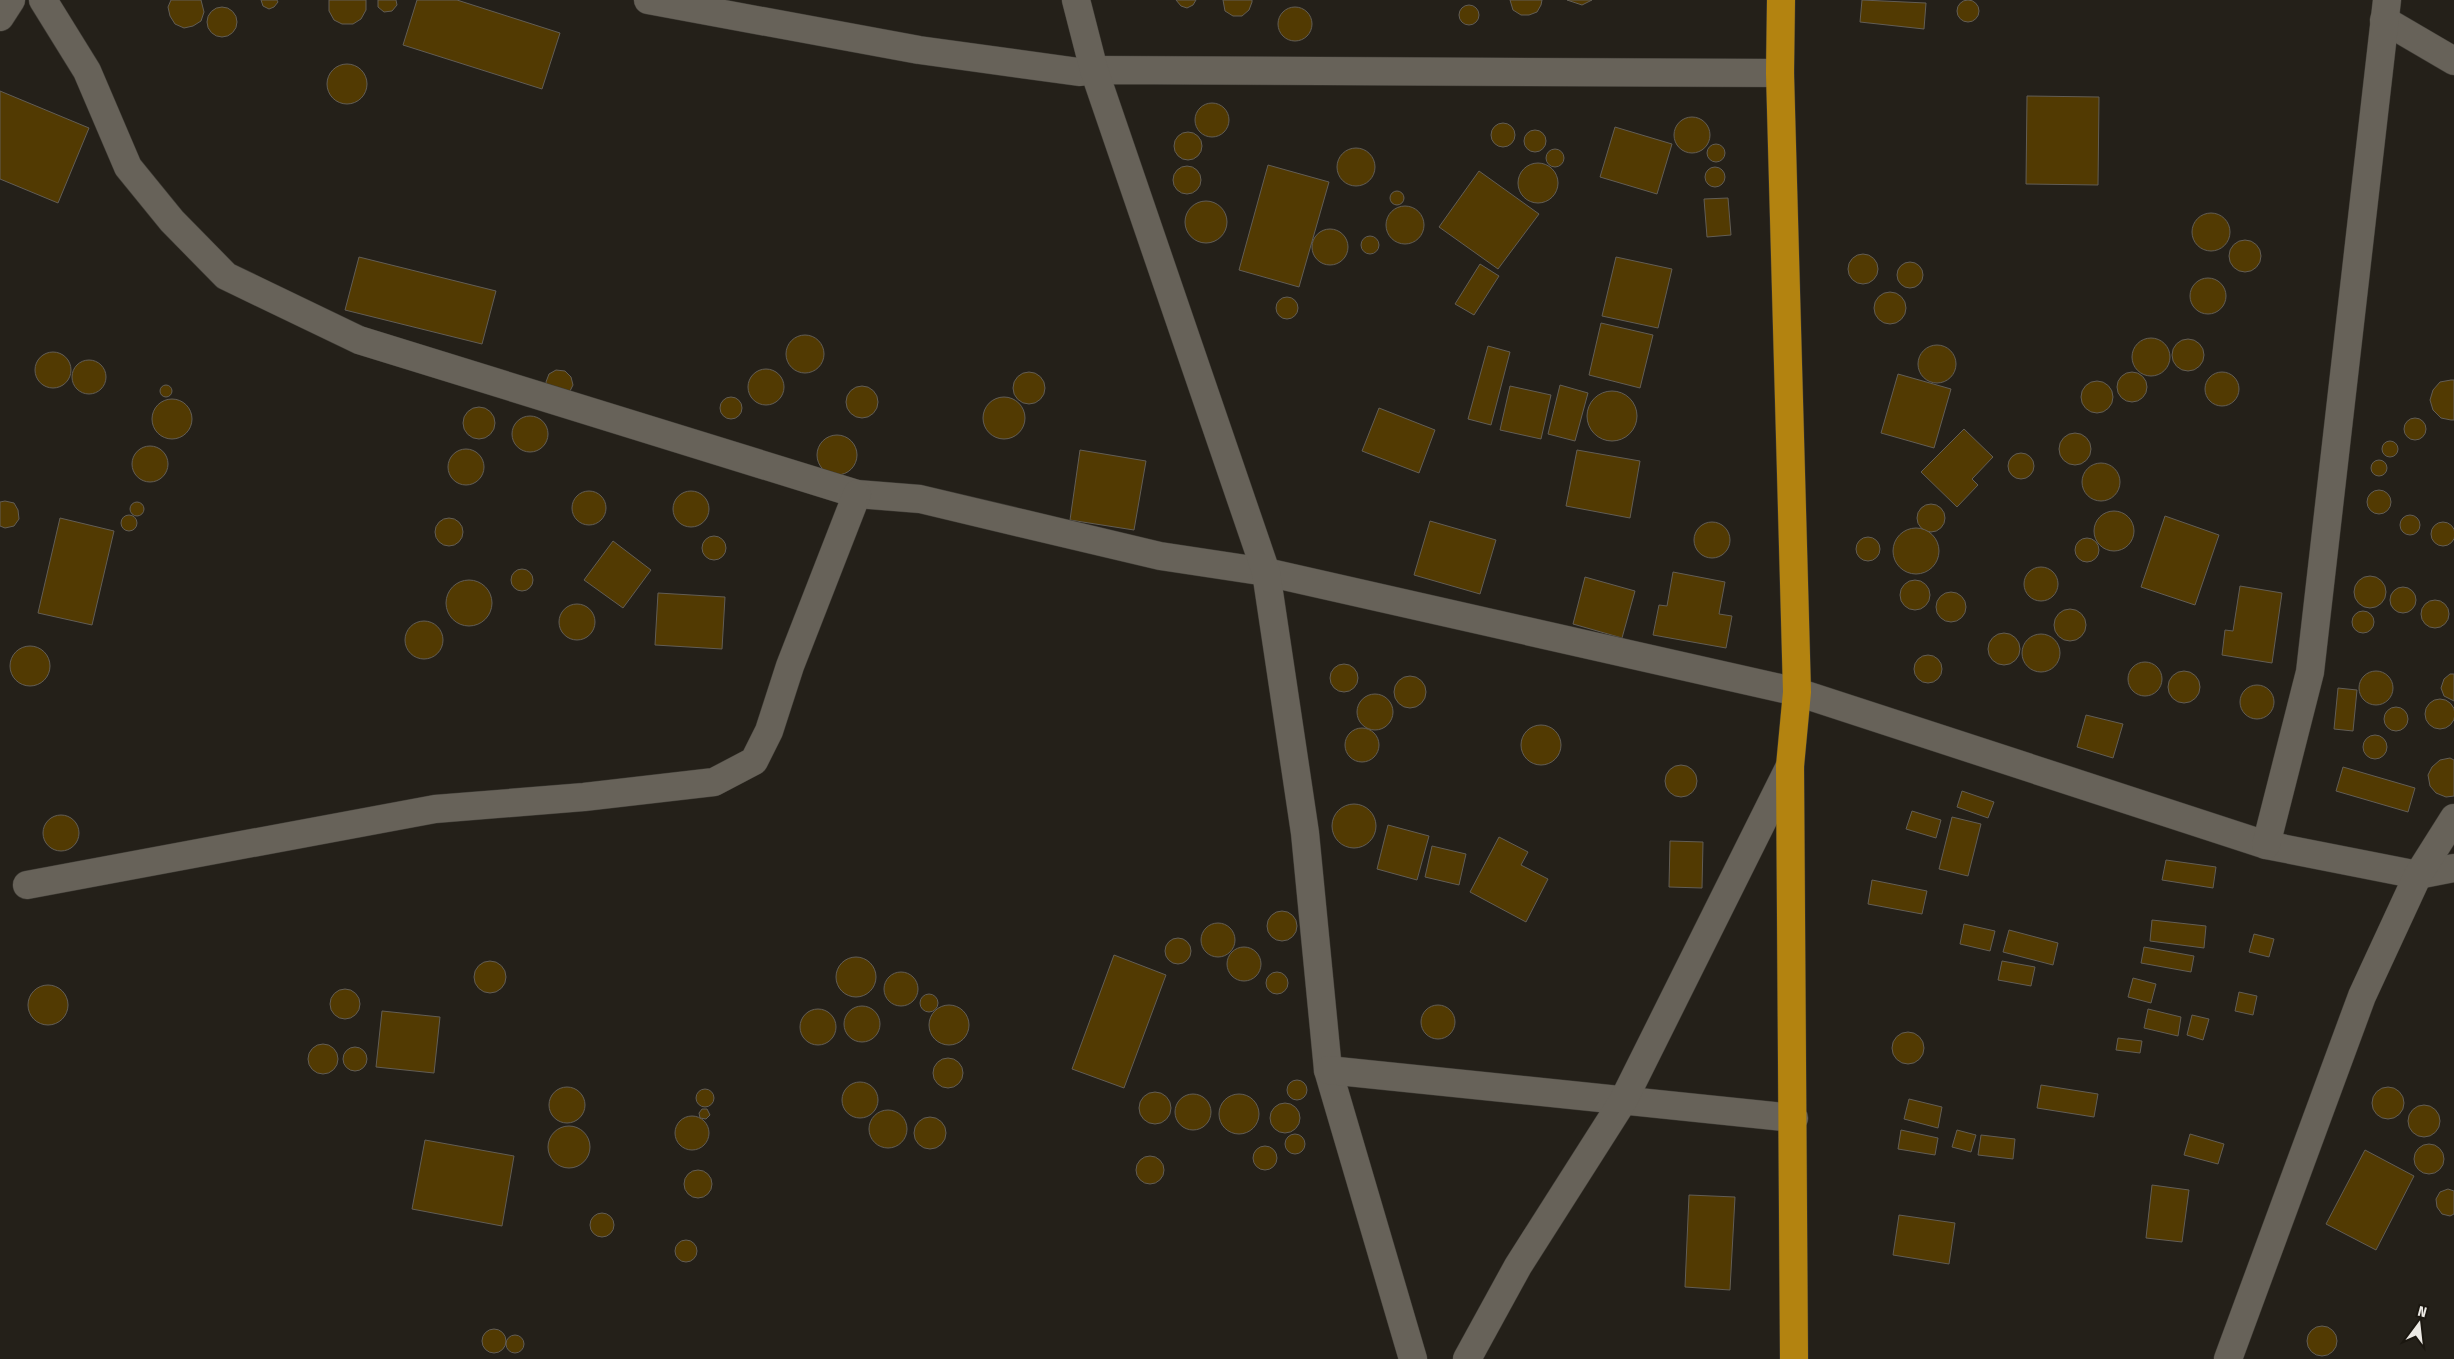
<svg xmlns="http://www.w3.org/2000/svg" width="2454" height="1359" font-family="'Fira Sans Condensed',sans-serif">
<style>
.building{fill:#523a02;stroke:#625d55}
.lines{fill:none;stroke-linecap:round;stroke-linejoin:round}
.minor-casing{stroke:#3e3b35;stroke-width:29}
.highway-casing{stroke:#3e3b35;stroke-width:29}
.minor{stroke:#676259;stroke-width:28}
.highway{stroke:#b38310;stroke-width:28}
</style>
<rect width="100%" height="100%" fill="#242019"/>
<!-- building -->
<g class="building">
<circle cx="1968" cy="11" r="11"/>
<polygon points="171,0 201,0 204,12 201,21 193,26 184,28 175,24 170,16 168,7"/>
<polygon points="261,0 277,0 278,2 274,7 269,9 263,6"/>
<polygon points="329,0 366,0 366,10 361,19 353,24 342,24 334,20 329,11"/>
<polygon points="378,0 396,0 397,5 392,11 384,12 378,7"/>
<polygon points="417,0 457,0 560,33 542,89 403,45"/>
<polygon points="1176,0 1196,0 1193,5 1187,8 1181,6"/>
<polygon points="1223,0 1252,0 1252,2 1249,10 1242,16 1233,16 1225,11"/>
<polygon points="1510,0 1542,0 1541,5 1537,12 1529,15 1521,15 1513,10"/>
<polygon points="1567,0 1592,0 1582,5"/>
<polygon points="1862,0 1926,3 1924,29 1860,22"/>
<circle cx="1469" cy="15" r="10"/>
<circle cx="222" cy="22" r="15"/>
<circle cx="1295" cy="24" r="17"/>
<circle cx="347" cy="84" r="20"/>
<polygon points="0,91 89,128 58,203 0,179"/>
<polygon points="2027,96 2099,97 2098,185 2026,184"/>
<circle cx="1212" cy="120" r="17"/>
<circle cx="1692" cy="135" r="18"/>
<circle cx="1503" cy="135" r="12"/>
<polygon points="1615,127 1672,144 1657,194 1600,177"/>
<circle cx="1535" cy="141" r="11"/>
<circle cx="1188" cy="146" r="14"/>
<circle cx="1716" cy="153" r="9"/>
<circle cx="1356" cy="167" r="19"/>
<circle cx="1555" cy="158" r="9"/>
<circle cx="1538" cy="183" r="20"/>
<polygon points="1268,165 1329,182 1299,287 1239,270"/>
<circle cx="1187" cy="180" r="14"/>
<circle cx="1715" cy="177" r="10"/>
<polygon points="1479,171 1539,214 1498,269 1439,227"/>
<circle cx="1397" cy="198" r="7"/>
<polygon points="1728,198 1731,235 1707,237 1704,199"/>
<circle cx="1206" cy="222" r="21"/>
<circle cx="1405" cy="225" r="19"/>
<circle cx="2211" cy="232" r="19"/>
<circle cx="1330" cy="247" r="18"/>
<circle cx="1370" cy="245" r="9"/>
<circle cx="2245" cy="256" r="16"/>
<circle cx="1863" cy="269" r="15"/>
<polygon points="359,257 496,291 482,344 345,310"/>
<polygon points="1616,257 1672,269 1658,328 1602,316"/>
<circle cx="1910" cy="275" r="13"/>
<polygon points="1480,264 1499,276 1474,315 1455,304"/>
<circle cx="2208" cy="296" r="18"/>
<circle cx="1890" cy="308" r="16"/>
<circle cx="1287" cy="308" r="11"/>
<polygon points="1601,323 1653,335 1640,388 1589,375"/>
<circle cx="805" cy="354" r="19"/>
<circle cx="2151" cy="357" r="19"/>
<circle cx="2188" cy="355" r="16"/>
<circle cx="1937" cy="364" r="19"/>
<polygon points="1488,346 1510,352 1491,425 1468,419"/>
<circle cx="53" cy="370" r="18"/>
<circle cx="89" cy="377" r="17"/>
<circle cx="766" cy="387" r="18"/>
<polygon points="556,370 565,371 571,377 573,385 569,393 547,390 546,382 549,374"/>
<circle cx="2132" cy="387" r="15"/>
<circle cx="2222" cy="389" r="17"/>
<circle cx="1029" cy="388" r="16"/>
<polygon points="1898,374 1951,389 1934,448 1881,433"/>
<polygon points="2451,380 2454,380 2454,420 2451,420 2441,418 2433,410 2430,400 2433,390 2440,382"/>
<circle cx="2097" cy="397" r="16"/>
<circle cx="166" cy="391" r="6"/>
<polygon points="1560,385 1588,393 1575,441 1548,434"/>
<polygon points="1510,386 1551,395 1541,439 1500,430"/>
<circle cx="862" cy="402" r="16"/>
<circle cx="1612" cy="416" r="25"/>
<circle cx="1004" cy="418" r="21"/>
<circle cx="731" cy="408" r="11"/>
<circle cx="172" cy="419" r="20"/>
<circle cx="479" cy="423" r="16"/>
<polygon points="1379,408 1435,430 1419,473 1362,451"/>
<circle cx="530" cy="434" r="18"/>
<circle cx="2415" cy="429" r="11"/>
<polygon points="1964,429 1993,457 1972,479 1978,485 1957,507 1921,472"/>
<circle cx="2075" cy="449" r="16"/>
<circle cx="837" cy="455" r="20"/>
<circle cx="2390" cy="449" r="8"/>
<circle cx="150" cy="464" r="18"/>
<circle cx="466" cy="467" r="18"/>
<polygon points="1080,450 1146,461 1134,530 1070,520"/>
<polygon points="1577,450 1640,461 1630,518 1566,506"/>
<circle cx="2021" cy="466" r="13"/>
<circle cx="2379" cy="468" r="8"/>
<circle cx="2101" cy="482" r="19"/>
<circle cx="2379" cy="502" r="12"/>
<circle cx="589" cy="508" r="17"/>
<circle cx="691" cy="509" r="18"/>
<polygon points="5,501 14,503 18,510 19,519 14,526 5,528 0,526 0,502"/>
<circle cx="137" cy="509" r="7"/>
<circle cx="1931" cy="518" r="14"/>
<circle cx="2114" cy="531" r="20"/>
<circle cx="2410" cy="525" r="10"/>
<circle cx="129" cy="523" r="8"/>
<polygon points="2165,516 2219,535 2195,605 2141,587"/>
<circle cx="449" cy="532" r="14"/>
<polygon points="60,518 114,531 92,625 38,613"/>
<polygon points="1430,521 1496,540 1480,594 1414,575"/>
<circle cx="2443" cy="534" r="12"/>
<circle cx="1712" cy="540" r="18"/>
<circle cx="1916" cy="551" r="23"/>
<circle cx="714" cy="548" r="12"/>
<circle cx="1868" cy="549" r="12"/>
<circle cx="2087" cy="550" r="12"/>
<polygon points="613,541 651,570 623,608 584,580"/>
<circle cx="2041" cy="584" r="17"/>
<circle cx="522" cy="580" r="11"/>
<polygon points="1673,572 1725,582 1719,614 1732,616 1726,648 1653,635 1659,605 1667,606"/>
<circle cx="2370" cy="592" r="16"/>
<polygon points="1585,577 1635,591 1622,638 1573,624"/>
<circle cx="469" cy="603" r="23"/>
<circle cx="1915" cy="595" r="15"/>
<polygon points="2240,586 2282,593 2272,663 2222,655 2225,630 2233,631"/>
<circle cx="2403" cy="600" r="13"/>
<circle cx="1951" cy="607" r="15"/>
<polygon points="658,593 725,597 722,649 655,645"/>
<circle cx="2435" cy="614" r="14"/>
<circle cx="577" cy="622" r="18"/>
<circle cx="2070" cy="625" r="16"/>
<circle cx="2363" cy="622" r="11"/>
<circle cx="424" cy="640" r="19"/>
<circle cx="2004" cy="649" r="16"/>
<circle cx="2041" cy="653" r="19"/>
<circle cx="30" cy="666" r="20"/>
<circle cx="1928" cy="669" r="14"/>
<circle cx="2145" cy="679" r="17"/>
<circle cx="1344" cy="678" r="14"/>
<circle cx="2376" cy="688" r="17"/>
<circle cx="2184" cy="687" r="16"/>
<polygon points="2450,674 2454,674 2454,701 2444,696 2441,688 2444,679"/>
<circle cx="1410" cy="692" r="16"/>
<circle cx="2257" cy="702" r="17"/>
<polygon points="2338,688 2357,690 2353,731 2334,729"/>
<circle cx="1375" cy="712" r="18"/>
<circle cx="2440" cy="714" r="15"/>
<circle cx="2396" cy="719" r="12"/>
<polygon points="2086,715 2123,724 2113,758 2077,747"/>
<circle cx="1541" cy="745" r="20"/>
<circle cx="1362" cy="745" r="17"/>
<circle cx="2375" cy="747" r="12"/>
<polygon points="2450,758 2454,760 2454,796 2446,797 2436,793 2430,786 2428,775 2432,767 2440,760"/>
<circle cx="1681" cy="781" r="16"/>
<polygon points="2343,767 2415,788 2408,812 2336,791"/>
<polygon points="1962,791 1994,802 1988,818 1957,807"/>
<circle cx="1354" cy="826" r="22"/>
<polygon points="1912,811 1941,820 1936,838 1906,829"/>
<circle cx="61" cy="833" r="18"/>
<polygon points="1952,817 1981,824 1968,876 1939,869"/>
<polygon points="1388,825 1429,836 1417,880 1377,869"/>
<polygon points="1499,837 1528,852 1521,865 1548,879 1526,922 1470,892"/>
<polygon points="1670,841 1703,842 1702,888 1669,887"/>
<polygon points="1432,846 1466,854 1459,885 1425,877"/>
<polygon points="2166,860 2216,867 2213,888 2162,880"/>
<polygon points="1872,880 1927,891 1922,914 1868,904"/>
<circle cx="1282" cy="926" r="15"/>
<polygon points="2152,920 2206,926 2204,948 2150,941"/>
<circle cx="1218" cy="940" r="17"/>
<polygon points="1964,924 1995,931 1990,951 1960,944"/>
<polygon points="2009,930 2058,943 2053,965 2003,952"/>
<polygon points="2254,934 2274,939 2269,957 2249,952"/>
<circle cx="1178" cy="951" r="13"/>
<polygon points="2144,947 2194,956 2191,972 2141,963"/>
<circle cx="1244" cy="964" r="17"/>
<polygon points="1114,955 1166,975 1124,1088 1072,1069"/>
<circle cx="856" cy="977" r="20"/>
<circle cx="490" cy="977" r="16"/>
<polygon points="2002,961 2035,967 2031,986 1998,980"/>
<circle cx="1277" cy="983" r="11"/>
<circle cx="901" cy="989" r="17"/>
<polygon points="2133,978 2156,984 2151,1003 2128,997"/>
<circle cx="48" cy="1005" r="20"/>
<circle cx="345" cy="1004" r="15"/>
<polygon points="2239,992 2257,996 2253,1015 2235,1011"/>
<circle cx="929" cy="1003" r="9"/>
<circle cx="1438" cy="1022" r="17"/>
<circle cx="949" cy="1025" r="20"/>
<circle cx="862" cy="1024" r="18"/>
<circle cx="818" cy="1027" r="18"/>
<polygon points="2148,1009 2181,1017 2178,1036 2144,1028"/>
<polygon points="382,1011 440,1017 434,1073 376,1067"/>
<polygon points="2192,1015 2209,1019 2203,1040 2187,1035"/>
<circle cx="1908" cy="1048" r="16"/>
<polygon points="2118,1038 2142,1041 2140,1053 2116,1050"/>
<circle cx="323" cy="1059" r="15"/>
<circle cx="355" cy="1059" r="12"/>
<circle cx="948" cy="1073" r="15"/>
<circle cx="1297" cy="1090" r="10"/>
<circle cx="860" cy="1100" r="18"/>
<polygon points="2041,1085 2098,1094 2094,1117 2037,1108"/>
<circle cx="567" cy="1105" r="18"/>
<circle cx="2388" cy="1103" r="16"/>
<circle cx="705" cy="1098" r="9"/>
<circle cx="1155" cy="1108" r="16"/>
<circle cx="1239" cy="1114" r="20"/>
<circle cx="1193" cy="1112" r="18"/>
<polygon points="1909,1099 1942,1107 1938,1128 1904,1119"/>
<circle cx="1285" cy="1118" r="15"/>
<circle cx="2424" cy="1121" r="16"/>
<polygon points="702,1109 707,1109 710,1115 706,1119 700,1118 699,1113"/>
<circle cx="888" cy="1129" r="19"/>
<circle cx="692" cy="1133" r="17"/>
<circle cx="930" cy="1133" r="16"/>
<circle cx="569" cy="1147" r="21"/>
<polygon points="1901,1130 1938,1138 1935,1155 1898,1149"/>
<polygon points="1957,1130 1976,1135 1971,1152 1952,1147"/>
<circle cx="1295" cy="1144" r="10"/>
<polygon points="2190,1134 2224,1144 2218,1164 2184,1155"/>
<polygon points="1981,1135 2015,1139 2013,1159 1978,1155"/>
<polygon points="425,1140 514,1156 502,1226 412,1209"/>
<circle cx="2429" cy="1159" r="15"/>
<circle cx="1265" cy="1158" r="12"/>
<polygon points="2365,1150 2414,1176 2376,1250 2326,1224"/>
<circle cx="1150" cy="1170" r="14"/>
<circle cx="698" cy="1184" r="14"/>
<polygon points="2152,1185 2189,1190 2182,1242 2146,1238"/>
<polygon points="2448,1189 2454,1191 2454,1214 2450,1216 2442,1214 2437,1207 2436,1199 2440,1192"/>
<polygon points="1689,1195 1735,1197 1730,1290 1685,1287"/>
<circle cx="602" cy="1225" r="12"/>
<polygon points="1899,1215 1955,1223 1949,1264 1893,1255"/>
<circle cx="686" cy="1251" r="11"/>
<circle cx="2322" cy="1341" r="15"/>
<circle cx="494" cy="1341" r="12"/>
<circle cx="515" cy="1344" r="9"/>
</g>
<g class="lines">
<defs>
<g id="minor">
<polyline points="43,0 87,71 128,167 172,221 226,276 359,340 857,494 920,499 1160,556 1266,572 1797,692 2266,845 2418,875 2454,868"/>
<polyline points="648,0 919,50 1079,72 1094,70 1780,73"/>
<polyline points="1076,0 1094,70 1266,572 1305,833 1328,1070 1413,1359"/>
<polyline points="0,17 11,0"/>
<polyline points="2384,20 2454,61"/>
<polyline points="2266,845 2310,672 2387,0"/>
<polyline points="27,885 435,809 584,797 714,782 754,761 769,731 790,666 857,494"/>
<polyline points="1328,1070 1794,1118"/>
<polyline points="1467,1359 1518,1266 1623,1101 1790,766"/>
<polyline points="2228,1359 2362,996 2418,875 2454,818"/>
</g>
<polyline id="highway" points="1781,0 1780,73 1797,692 1790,766 1794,1359"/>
</defs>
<!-- minor casing -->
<use href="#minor" class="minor-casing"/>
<!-- highway casing -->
<use href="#highway" class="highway-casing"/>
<!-- minor -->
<use href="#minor" class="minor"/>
<!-- highway -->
<use href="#highway" class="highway"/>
</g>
<!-- north arrow -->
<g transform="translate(2419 1324) rotate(15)" stroke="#1b1710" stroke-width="4" paint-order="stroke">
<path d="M0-4L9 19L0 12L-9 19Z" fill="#ece9e4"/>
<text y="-8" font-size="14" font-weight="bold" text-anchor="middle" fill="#ece9e4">N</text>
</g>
</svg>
